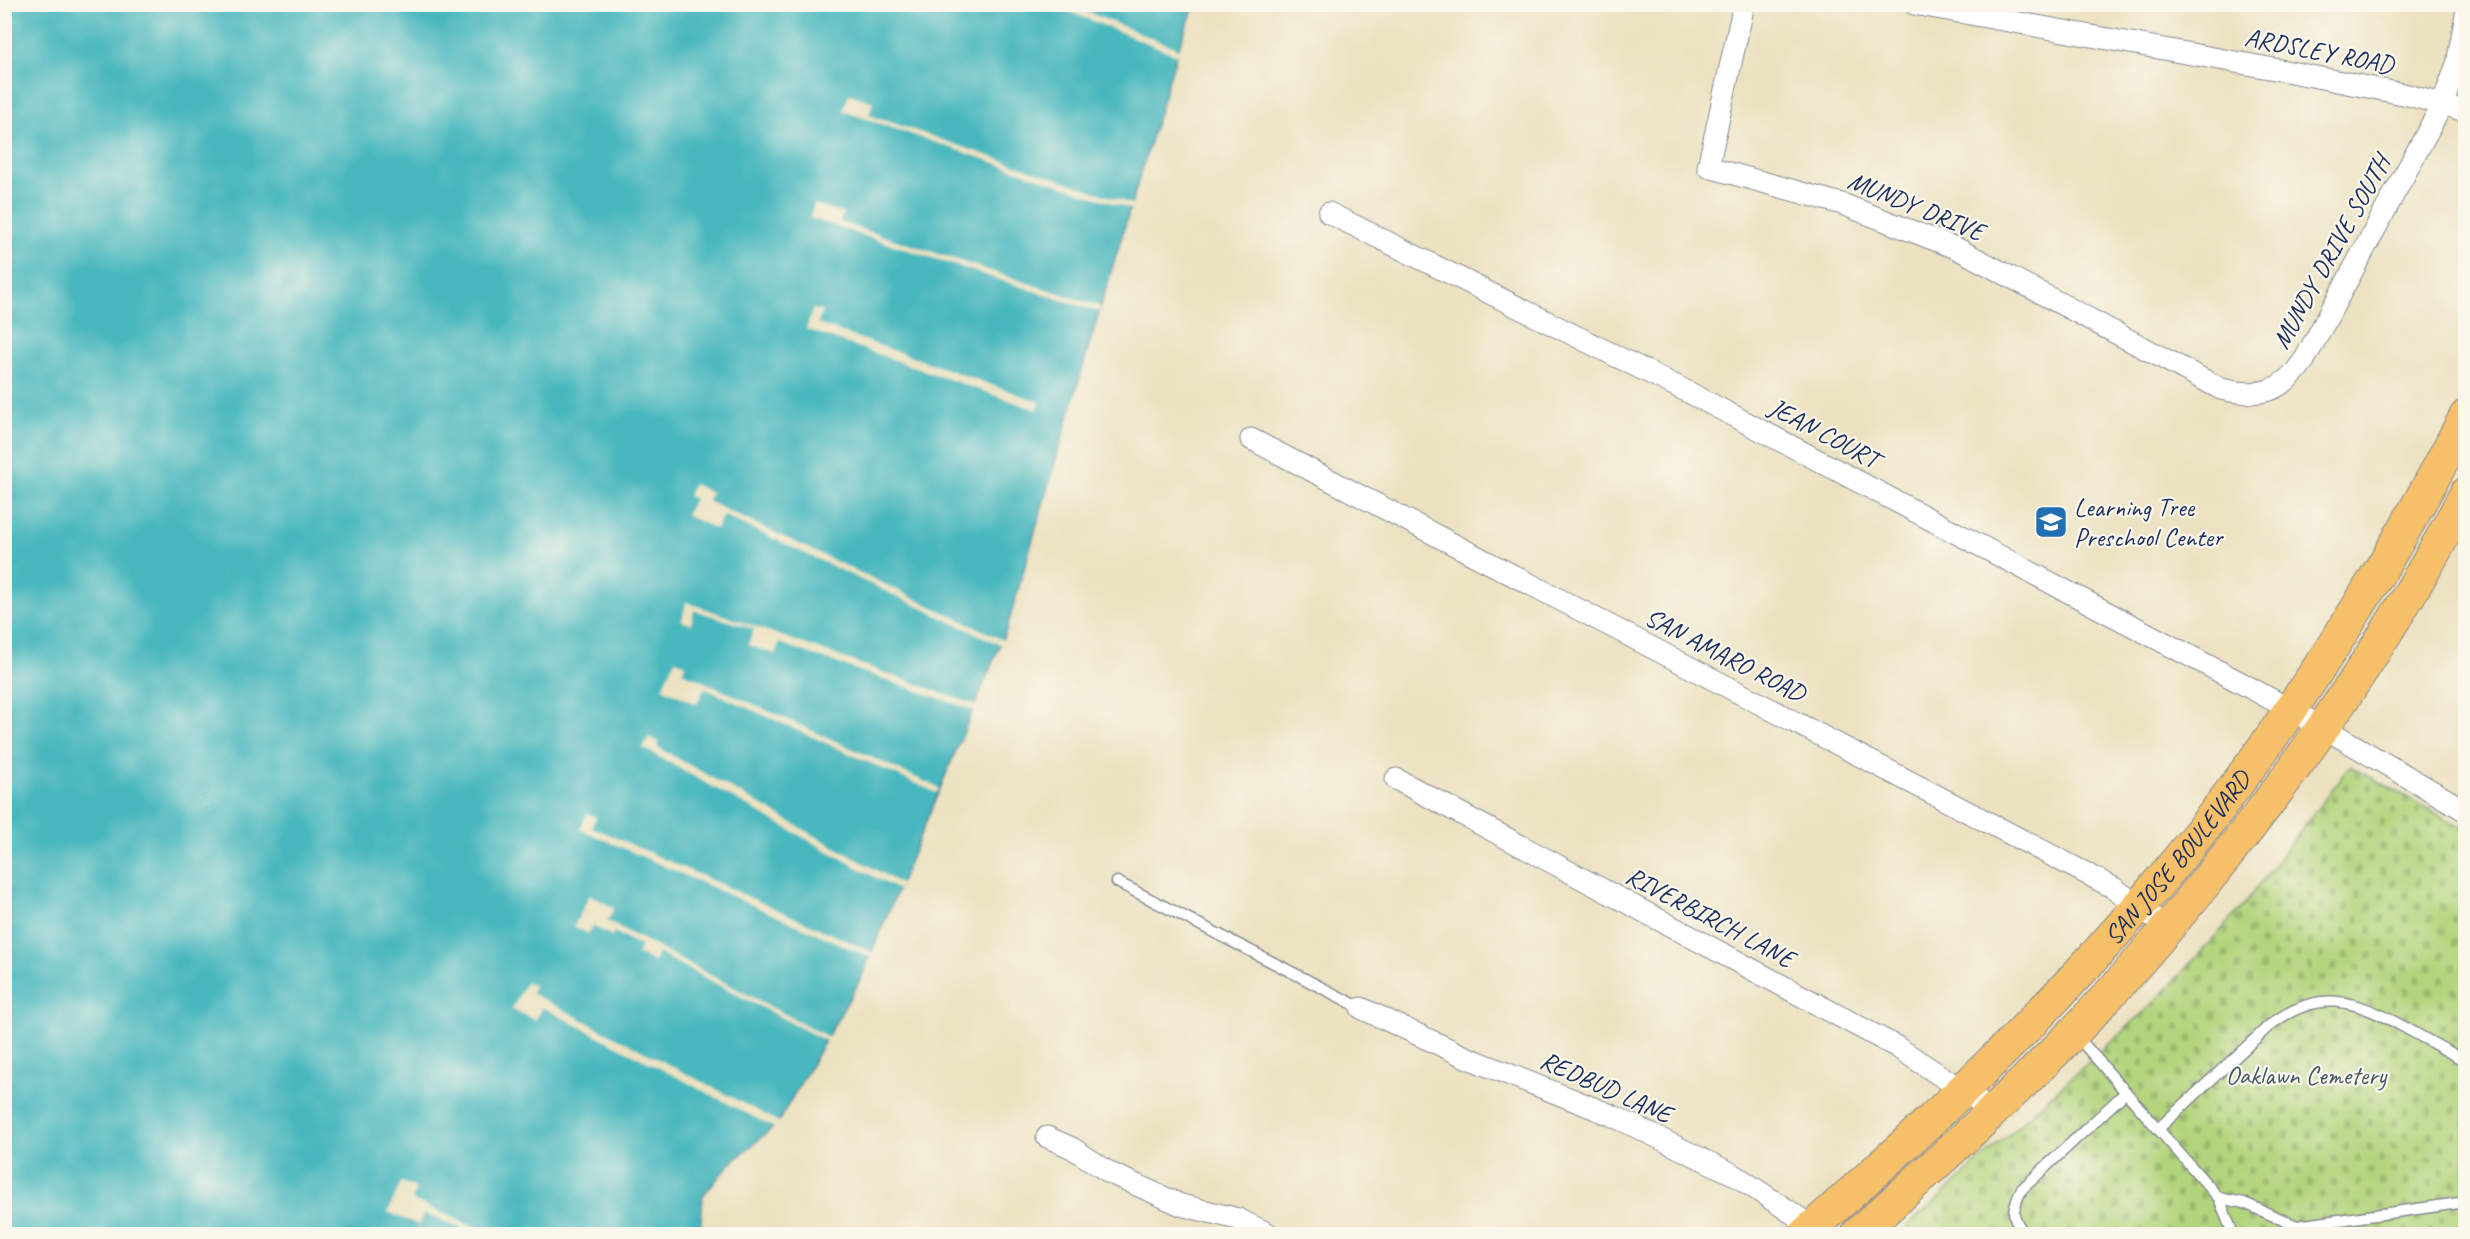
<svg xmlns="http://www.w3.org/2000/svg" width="2470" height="1239" font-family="Caveat,sans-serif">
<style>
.cemetery{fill:url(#cemetery-stones);stroke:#66826d;stroke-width:1.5}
.water{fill:#48b7be;stroke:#32738e;stroke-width:1.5}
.pier{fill:#ece2c1}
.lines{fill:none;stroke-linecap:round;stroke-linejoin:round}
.service-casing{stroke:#848890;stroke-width:13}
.minor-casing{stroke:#848890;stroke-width:23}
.primary-casing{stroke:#848890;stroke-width:35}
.service{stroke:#fff;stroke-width:10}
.minor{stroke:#fff;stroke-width:21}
.primary{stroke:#f6c06b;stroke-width:33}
.labels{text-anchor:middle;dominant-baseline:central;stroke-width:4.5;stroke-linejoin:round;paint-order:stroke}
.street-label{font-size:26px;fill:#1b2f5e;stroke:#fbf7ec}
.poi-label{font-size:26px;fill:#1b2f5e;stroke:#fbf7ec;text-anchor:start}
.park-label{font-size:26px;fill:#415866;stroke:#fbf7ec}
</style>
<defs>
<pattern id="cemetery-stones" width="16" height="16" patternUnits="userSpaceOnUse" patternTransform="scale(1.5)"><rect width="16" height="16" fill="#b2d47c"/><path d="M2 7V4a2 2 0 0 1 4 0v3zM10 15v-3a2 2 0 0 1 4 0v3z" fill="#98b66e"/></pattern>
</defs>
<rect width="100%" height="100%" fill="#fbf7ec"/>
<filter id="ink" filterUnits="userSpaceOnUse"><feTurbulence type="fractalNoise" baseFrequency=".0167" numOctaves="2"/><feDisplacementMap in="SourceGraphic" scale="12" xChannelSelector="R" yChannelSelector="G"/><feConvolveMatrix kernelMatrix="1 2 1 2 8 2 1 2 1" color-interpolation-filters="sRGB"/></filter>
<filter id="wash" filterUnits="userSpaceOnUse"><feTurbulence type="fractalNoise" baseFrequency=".008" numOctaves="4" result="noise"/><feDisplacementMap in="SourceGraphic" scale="24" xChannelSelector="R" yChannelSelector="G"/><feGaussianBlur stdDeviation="1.35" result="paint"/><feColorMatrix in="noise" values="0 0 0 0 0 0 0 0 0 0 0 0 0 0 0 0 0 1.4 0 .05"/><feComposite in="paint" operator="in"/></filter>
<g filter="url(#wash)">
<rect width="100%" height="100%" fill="#ece2c1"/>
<!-- cemetery -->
<polygon class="cemetery" points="2350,766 2465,829 2465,1234 1899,1234 2155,1002 2242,907"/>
<!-- water -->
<polygon class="water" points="5,5 1195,5 1178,49 1088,349 1007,628 860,980 777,1124 730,1164 703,1195 700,1234 5,1234"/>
<!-- pier -->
<g class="pier">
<polygon points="1053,5 1070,5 1179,49 1177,55"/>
<polygon points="849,94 873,102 869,115 1134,205 1133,210 843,111"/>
<polygon points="814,204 843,213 840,222 1101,307 1099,312 810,218"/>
<polygon points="813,309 822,311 818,324 1040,402 1037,410 806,329"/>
<polygon points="693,484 711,493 707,501 1005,641 1003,646 723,515 716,529 686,515 694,499 688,496"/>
<polygon points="686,602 978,706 976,711 779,643 775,654 748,645 754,629 694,610 691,624 682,621"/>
<polygon points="675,660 686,664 682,672 939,788 937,793 704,688 697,704 662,688"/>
<polygon points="649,737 659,742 657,747 901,884 898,890 643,748"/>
<polygon points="587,813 596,817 592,827 874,953 872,958 580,829"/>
<polygon points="590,895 614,908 607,921 830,1038 828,1042 658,953 654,962 637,953 641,946 614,932 612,936 593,926 588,934 574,926"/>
<polygon points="526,982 534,986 531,993 781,1123 777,1129 542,1007 535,1020 512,1009"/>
<polygon points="401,1182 416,1188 412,1200 490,1234 474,1234 425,1213 419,1225 388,1212"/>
</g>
</g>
<g filter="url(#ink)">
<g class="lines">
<defs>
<g id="service">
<polyline points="1117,882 1361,1008"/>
<polyline points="2075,1034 2158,1129"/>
<polyline points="2219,1198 2244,1203 2297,1226"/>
<path d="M2025 1234C2010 1217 2012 1208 2022 1189L2126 1092"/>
<path d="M2233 1234 2219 1198 2158 1129 2270 1025C2319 988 2353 999 2404 1027 2424 1038 2445 1050 2466 1061"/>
<polyline points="2286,1234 2297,1226 2466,1202"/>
</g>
<g id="minor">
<path d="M1744 4 1708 167 1842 204 1958 249 2221 389C2259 398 2282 393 2305 359L2442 105 2457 64 2466 14"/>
<polyline points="1914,4 2291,72 2408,95 2466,111"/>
<polyline points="1329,213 1690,393 2245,685 2324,728 2466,811"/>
<polyline points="1251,439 2114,888 2168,928"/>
<polyline points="1396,779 1897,1047 1994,1111"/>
<polyline points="1361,1008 1468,1058 1611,1115 1733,1174 1813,1227 1818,1234"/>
<polyline points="1047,1137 1072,1148 1110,1173 1181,1205 1238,1219 1269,1234"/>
</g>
<g id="primary">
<path id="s1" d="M1805 1234C1907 1144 2008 1051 2100 950 2245 791 2367 608 2466 416"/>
<path d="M1858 1234C1931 1168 2005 1103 2074 1032 2121 984 2165 932 2208 879 2308 757 2392 634 2466 494"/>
</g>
</defs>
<!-- service casing -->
<use href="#service" class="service-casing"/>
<!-- minor casing -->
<use href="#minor" class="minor-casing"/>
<!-- primary casing -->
<use href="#primary" class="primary-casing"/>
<!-- service -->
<use href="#service" class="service"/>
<!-- minor -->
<use href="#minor" class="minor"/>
<!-- primary -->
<use href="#primary" class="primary"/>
</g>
</g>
<!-- icons -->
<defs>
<symbol id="school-square" viewBox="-11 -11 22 22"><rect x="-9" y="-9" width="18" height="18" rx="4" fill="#1f6fb2" stroke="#fbf7ec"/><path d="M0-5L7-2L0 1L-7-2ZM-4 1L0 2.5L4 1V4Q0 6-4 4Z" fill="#fff"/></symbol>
</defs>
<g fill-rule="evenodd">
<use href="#school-square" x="2032" y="503" width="38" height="38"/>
</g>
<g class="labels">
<!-- street labels -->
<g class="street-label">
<text transform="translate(2319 51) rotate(11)">ARDSLEY ROAD</text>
<text transform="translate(1916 206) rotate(22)">MUNDY DRIVE</text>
<text transform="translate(2331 252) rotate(-61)">MUNDY DRIVE SOUTH</text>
<text transform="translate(1824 433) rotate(28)">JEAN COURT</text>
<text transform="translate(1725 655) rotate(27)">SAN AMARO ROAD</text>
<text stroke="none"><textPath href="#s1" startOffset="530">SAN JOSE BOULEVARD</textPath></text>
<text transform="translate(1710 917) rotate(28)">RIVERBIRCH LANE</text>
<text transform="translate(1606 1087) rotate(24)">REDBUD LANE</text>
</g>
<!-- poi labels -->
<g class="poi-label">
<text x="2074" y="507">Learning Tree<tspan x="2074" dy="30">Preschool Center</tspan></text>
</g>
<!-- park labels -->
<g class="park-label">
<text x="2306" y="1075">Oaklawn Cemetery</text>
</g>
</g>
<!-- margin -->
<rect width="2470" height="1239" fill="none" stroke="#fbf7ec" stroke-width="24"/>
</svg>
